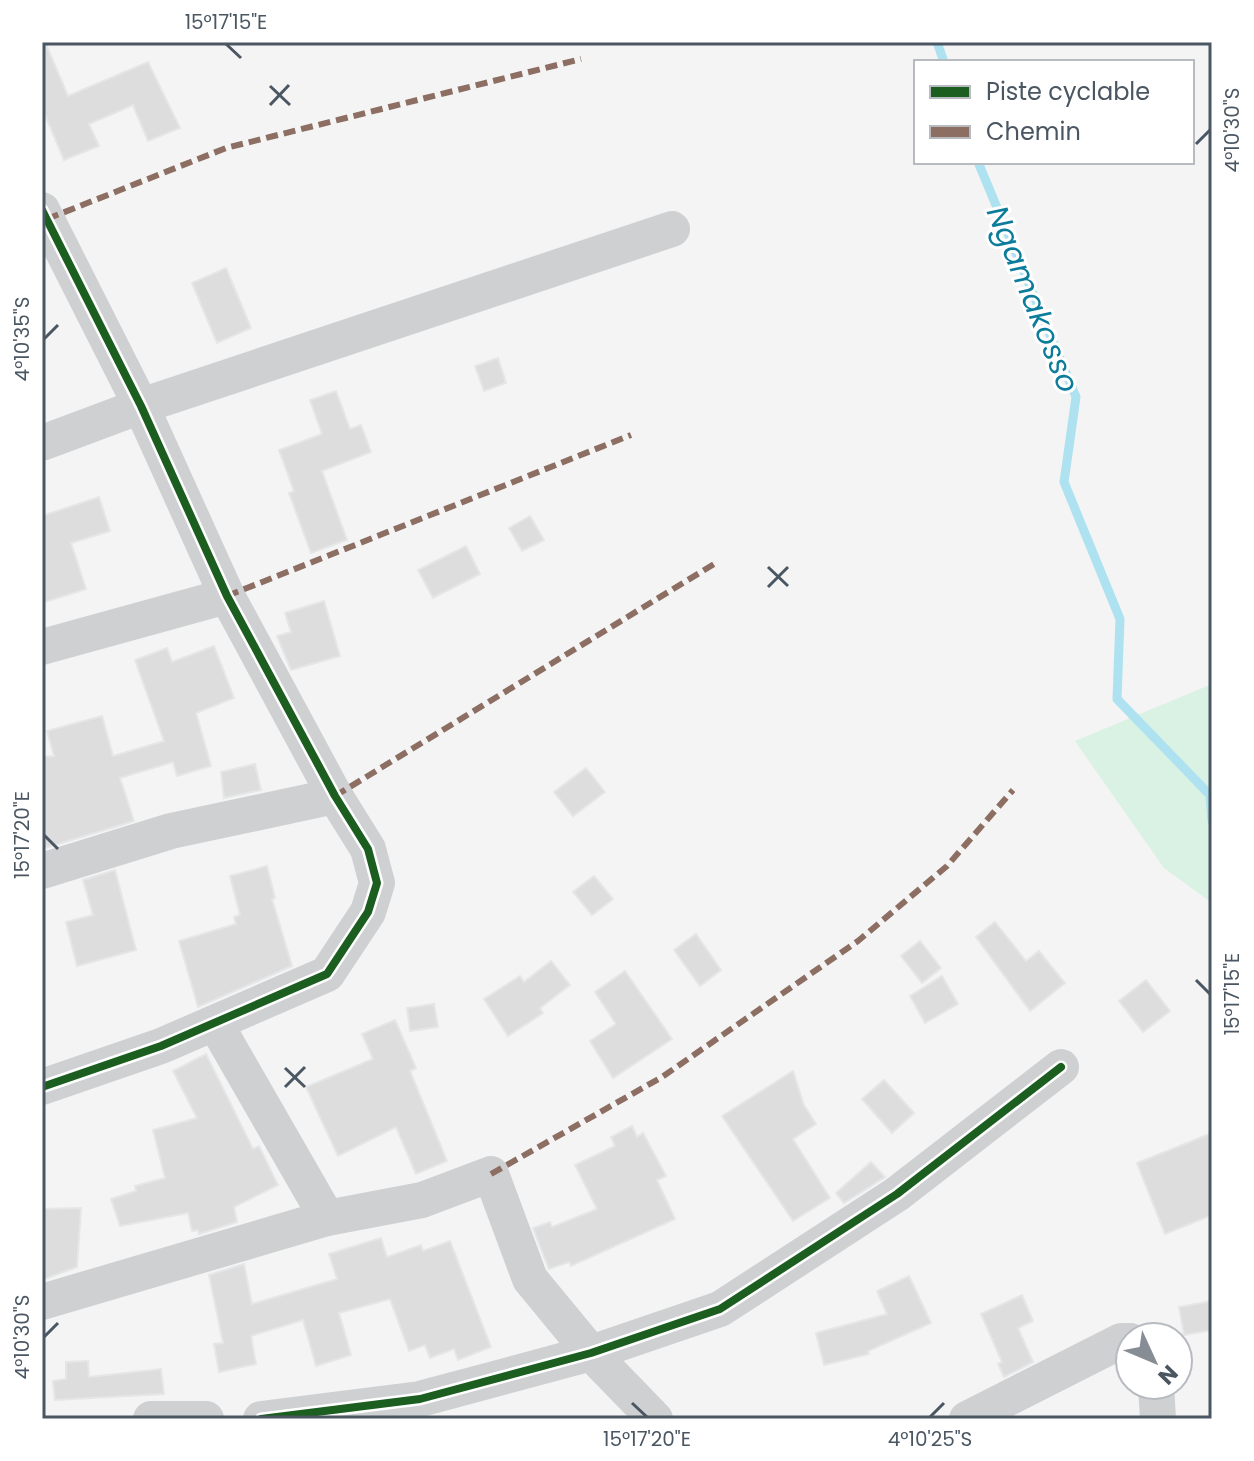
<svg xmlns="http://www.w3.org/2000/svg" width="1254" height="1461" font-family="Poppins,sans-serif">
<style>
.green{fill:#d9f2e3}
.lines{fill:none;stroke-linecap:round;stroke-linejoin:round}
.stream{stroke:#aee2f0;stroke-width:9}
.building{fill:#ddddde;stroke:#e5e6e7;stroke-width:2}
.street{stroke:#ced0d2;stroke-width:36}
.quiet{stroke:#8d6e63;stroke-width:6;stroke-dasharray:12 6;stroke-linecap:butt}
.cycleway-casing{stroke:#fff;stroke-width:13}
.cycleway{stroke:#1b5e20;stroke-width:8}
.ticks{fill:none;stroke:#4a5661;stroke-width:3}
.labels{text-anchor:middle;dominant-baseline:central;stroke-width:6;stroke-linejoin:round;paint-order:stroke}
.water-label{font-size:30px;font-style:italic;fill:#0c7c9b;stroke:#fff}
.neatline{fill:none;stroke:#4a5661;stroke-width:3}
.ticks-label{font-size:20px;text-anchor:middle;fill:#4a5661}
</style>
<rect width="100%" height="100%" fill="#f4f4f4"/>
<!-- green -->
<polygon class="green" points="1212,684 1212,903 1164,868 1075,741"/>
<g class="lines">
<!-- stream -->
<g class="stream">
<polyline points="937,42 944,62"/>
<polyline points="978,162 1076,397 1064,482 1120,619 1117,699 1210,795 1212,821"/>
</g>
</g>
<!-- building -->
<g class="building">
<polygon points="42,42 45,42 68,96 148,62 180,128 148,141 133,105 89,124 99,146 64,160 42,108"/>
<polygon points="226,268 251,328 217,343 192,283"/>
<polygon points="498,358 506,383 484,391 475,366"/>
<polygon points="336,391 350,429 361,425 371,452 322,471 347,540 311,553 289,493 294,491 279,450 322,434 310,400"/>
<polygon points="99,497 110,531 71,543 86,589 42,603 42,516"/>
<polygon points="530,516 544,540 522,551 509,528"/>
<polygon points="466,546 480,574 433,598 418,570"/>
<polygon points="324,601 340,656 291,670 277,636 291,632 285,613"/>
<polygon points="214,646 234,698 196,713 211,766 177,776 173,762 120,778 134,821 42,849 42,757 54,756 47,731 102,716 113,756 164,741 135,660 167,648 172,662"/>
<polygon points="255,764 261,790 224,798 221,772"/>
<polygon points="586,768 605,792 573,816 554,792"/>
<polygon points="267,866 275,898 272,899 292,966 198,1007 179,941 236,924 234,917 240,915 230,876"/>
<polygon points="115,870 136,950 77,966 66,922 93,915 83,880"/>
<polygon points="594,876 613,899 592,915 573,892"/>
<polygon points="995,922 1026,961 1039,951 1065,983 1030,1011 976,937"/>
<polygon points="696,934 721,970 700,986 674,950"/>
<polygon points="920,941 941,968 922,983 901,956"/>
<polygon points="551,961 570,985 540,1008 543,1013 508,1036 484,999 520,976 524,982"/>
<polygon points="625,971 672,1039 613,1078 590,1041 616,1024 595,992"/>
<polygon points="942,976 958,1004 925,1023 910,996"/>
<polygon points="1146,980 1170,1011 1143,1032 1119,1001"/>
<polygon points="434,1004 438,1027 410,1031 407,1008"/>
<polygon points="395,1020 416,1068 410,1071 447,1161 416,1174 396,1127 338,1156 306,1087 373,1059 362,1034"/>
<polygon points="206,1054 253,1149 259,1146 278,1185 234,1207 237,1222 199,1234 198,1230 192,1231 188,1213 120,1226 111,1199 136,1191 135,1186 165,1178 153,1130 197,1118 173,1071"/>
<polygon points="793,1071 804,1105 816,1124 793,1139 830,1198 793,1221 722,1116"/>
<polygon points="884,1080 914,1113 892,1133 862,1099"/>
<polygon points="632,1126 637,1137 643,1133 666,1176 657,1180 675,1219 571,1266 569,1262 549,1269 533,1228 550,1222 552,1227 597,1209 575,1165 615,1146 611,1137"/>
<polygon points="1212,1133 1212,1215 1165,1234 1137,1163"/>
<polygon points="871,1162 885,1177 844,1203 836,1193"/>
<polygon points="81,1208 77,1267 42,1280 43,1209"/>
<polygon points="381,1238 387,1257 421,1245 423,1251 450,1241 491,1347 458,1360 454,1349 430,1358 425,1345 409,1351 390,1299 339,1313 351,1355 316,1366 303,1320 251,1336 256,1364 219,1372 214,1344 223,1343 209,1275 244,1264 252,1304 337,1279 329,1254"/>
<polygon points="909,1276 931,1323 868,1351 869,1354 824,1365 816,1333 887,1314 877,1291"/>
<polygon points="1022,1295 1033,1321 1018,1328 1033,1362 1004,1377 998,1364 1002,1362 981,1314"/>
<polygon points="1212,1301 1212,1330 1184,1335 1179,1307"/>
<polygon points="88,1361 89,1377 161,1369 164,1394 55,1400 53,1381 66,1379 66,1362"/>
</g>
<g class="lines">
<!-- street -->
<g class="street">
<polyline points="42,210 141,406 227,596 335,796 368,849 377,883 368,912 327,974 161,1046 42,1087"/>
<polyline points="42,443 141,406 672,229"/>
<polyline points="42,647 227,596"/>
<polyline points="42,871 171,831 335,796"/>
<polyline points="215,1023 327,1218"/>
<polyline points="42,1302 327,1218 422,1200 491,1174 530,1279 591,1353 655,1419"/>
<polyline points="1156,1385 1158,1419"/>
<polyline points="151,1419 206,1419"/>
<polyline points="261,1419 420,1399 591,1353 720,1309 897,1194 1061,1067"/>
<polyline points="967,1419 1121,1341 1130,1341"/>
</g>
<!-- quiet -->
<g class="quiet">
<polyline points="47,219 226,148 581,59"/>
<polyline points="227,596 631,435"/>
<polyline points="335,796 714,564"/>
<polyline points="491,1174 662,1077 858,941 947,866 1013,790"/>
</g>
<defs>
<g id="cycleway">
<polyline points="42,210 141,406 227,596 335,796 368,849 377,883 368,912 327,974 161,1046 42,1087"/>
<polyline points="261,1419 420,1399 591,1353 720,1309 897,1194 1061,1067"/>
</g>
</defs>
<!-- cycleway casing -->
<use href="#cycleway" class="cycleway-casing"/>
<!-- cycleway -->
<use href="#cycleway" class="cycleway"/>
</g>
<!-- ticks -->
<path class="ticks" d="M226 44 241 58M270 86 290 105M270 105 289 85M1196 144 1210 130M44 339 58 325M768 567 788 586M768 587 788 567M44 835 58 849M1196 980 1210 994M285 1068 305 1087M285 1087 305 1067M44 1337 58 1323M632 1403 647 1417M930 1417 944 1403"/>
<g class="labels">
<!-- water labels -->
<g class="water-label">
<text transform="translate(1033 299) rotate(68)">Ngamakosso</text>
</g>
</g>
<!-- border -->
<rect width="1254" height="1461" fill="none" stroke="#ffffff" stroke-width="88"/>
<!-- legend -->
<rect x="914" y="60" width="280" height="104" fill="#ffffff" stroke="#b7bbc0" stroke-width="2"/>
<rect x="930" y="86" width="40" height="12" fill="#1b5e20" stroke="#b7bbc0" stroke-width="2"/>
<text x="986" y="100" font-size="24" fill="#4a5661">Piste cyclable</text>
<rect x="930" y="126" width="40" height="12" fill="#8d6e63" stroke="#b7bbc0" stroke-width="2"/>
<text x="986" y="140" font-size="24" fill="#4a5661">Chemin</text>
<!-- north arrow -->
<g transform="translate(1154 1361) rotate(134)"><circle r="38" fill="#ffffff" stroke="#b7bbc0" stroke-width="2"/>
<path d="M0-6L14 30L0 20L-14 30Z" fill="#868d94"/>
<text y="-12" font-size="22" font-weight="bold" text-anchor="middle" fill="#4a5661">N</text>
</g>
<rect x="44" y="44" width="1166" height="1373" class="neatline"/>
<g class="ticks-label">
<text x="226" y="29">15°17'15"E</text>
<text transform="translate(1232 130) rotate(-90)" y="7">4°10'30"S</text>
<text transform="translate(22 339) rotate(-90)" y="7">4°10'35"S</text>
<text transform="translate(22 835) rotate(-90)" y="7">15°17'20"E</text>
<text transform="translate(1232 994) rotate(-90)" y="7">15°17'15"E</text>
<text transform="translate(22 1337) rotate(-90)" y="7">4°10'30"S</text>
<text x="647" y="1446">15°17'20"E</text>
<text x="930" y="1446">4°10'25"S</text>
</g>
</svg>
